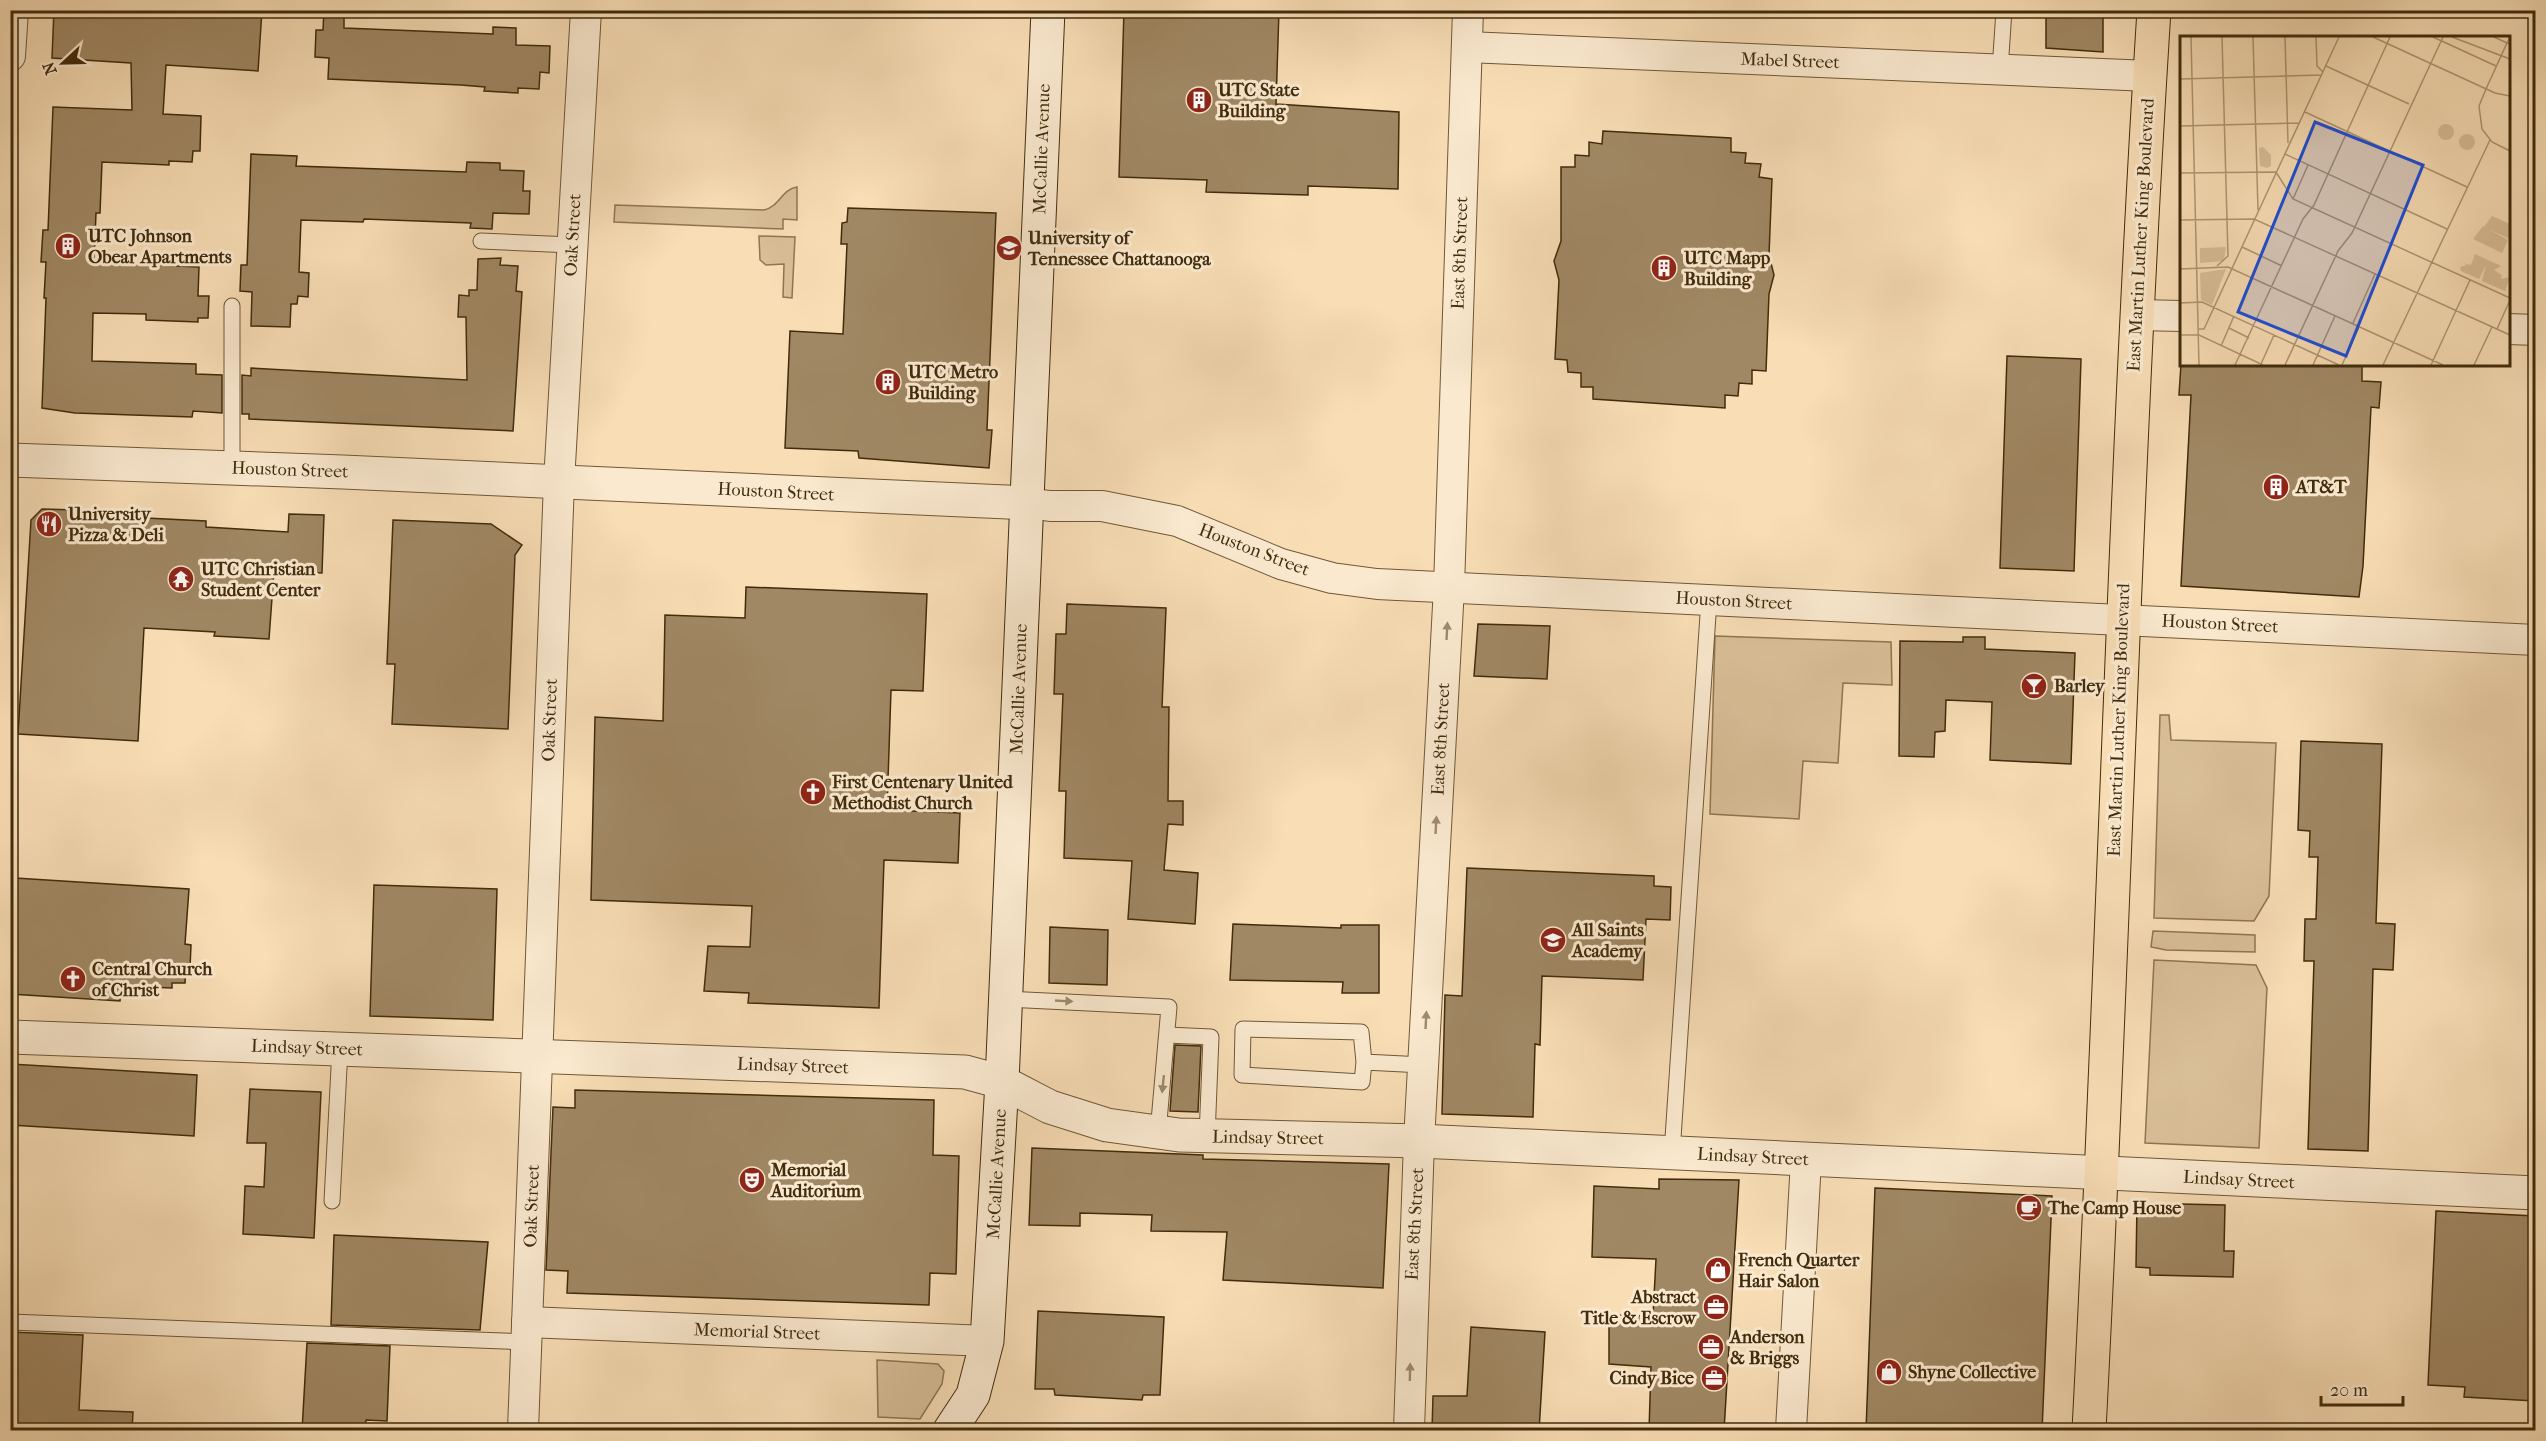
<svg xmlns="http://www.w3.org/2000/svg" width="2546" height="1441" font-family="'IM FELL French Canon',serif">
<style>
.green{fill:#d9bf98;stroke:#8d7652;stroke-width:1.5}
.building{fill:#a08864;stroke:#412c0c;stroke-width:1.5}
.lines{fill:none;stroke-linecap:round;stroke-linejoin:round}
.service-casing{stroke:#6f5836;stroke-width:17}
.minor-casing{stroke:#6f5836;stroke-width:32}
.tertiary-casing{stroke:#6f5836;stroke-width:35}
.secondary-casing{stroke:#412c0c;stroke-width:35}
.primary-casing{stroke:#412c0c;stroke-width:35}
.service{stroke:#fae9cf;stroke-width:15}
.minor{stroke:#fae9cf;stroke-width:30}
.tertiary{stroke:#fae9cf;stroke-width:33}
.secondary{stroke:#fae9cf;stroke-width:33}
.primary{stroke:#f8ddb5;stroke-width:33}
.oneway{fill:#9e8a6e}
.labels{text-anchor:middle;dominant-baseline:central;stroke-width:6;stroke-linejoin:round;paint-order:stroke}
.street-label{font-size:18px;fill:#412c0c;stroke:#fae9cf}
.poi-label{font-size:18px;font-weight:bold;fill:#412c0c;stroke:#fae9cf;text-anchor:start}
.inset-road{fill:none;stroke:#af9671;stroke-width:1.5}
.view{fill:#1d4ed8;fill-opacity:0.15;stroke:#1d4ed8;stroke-width:3}
.inset-edge{fill:none;stroke:#412c0c;stroke-width:3}
</style>
<rect width="100%" height="100%" fill="#f8ddb5"/>
<filter id="stains"><feTurbulence type="fractalNoise" baseFrequency=".00333" numOctaves="4"/><feColorMatrix values="0 0 0 0 .2 0 0 0 0 .09 0 0 0 0 .02 0 0 0 .5 -.17"/></filter>
<radialGradient id="worn" r=".72"><stop offset=".6" stop-color="#630" stop-opacity="0"/><stop offset="1" stop-color="#630" stop-opacity=".3"/></radialGradient>
<!-- green -->
<g class="green">
<path d="M797 187V220L783 219V229L614 222 615 205 764 210C779 207 782 189 797 187Z"/>
<polygon points="759,236 795,237 792,298 783,297 784,264 766,265 760,260"/>
<polygon points="1715,636 1891,642 1892,685 1843,683 1838,763 1803,761 1799,819 1710,814"/>
<polygon points="2160,715 2169,715 2171,740 2276,743 2269,896 2254,921 2154,918"/>
<polygon points="2153,931 2255,935 2255,952 2166,950 2151,947"/>
<polygon points="2154,960 2256,965 2267,988 2259,1148 2145,1143"/>
<polygon points="877,1360 938,1364 944,1371 942,1384 920,1419 878,1417"/>
</g>
<!-- building -->
<g class="building">
<polygon points="54,10 262,10 258,71 166,65 163,114 201,116 200,151 193,151 192,162 169,161 169,165 102,162 100,213 96,213 94,262 199,267 198,296 209,296 208,318 198,318 198,322 146,320 146,314 93,313 92,361 196,364 196,374 222,375 222,413 193,411 192,417 133,415 75,413 42,408 46,298 44,298 46,262 41,262 43,230 48,230 53,107 132,110 131,63 52,58"/>
<polygon points="324,10 344,10 344,28 493,34 493,27 516,28 516,45 550,46 549,73 540,72 539,89 518,88 518,93 484,91 485,87 461,85 328,79 329,58 315,57 316,30 323,30"/>
<polygon points="1124,10 1279,10 1276,104 1399,112 1398,189 1308,186 1308,195 1206,192 1207,180 1119,177"/>
<polygon points="2046,10 2103,10 2103,52 2046,48"/>
<polygon points="1603,131 1731,138 1731,152 1746,153 1745,163 1761,164 1759,177 1772,179 1769,255 1774,275 1769,294 1766,371 1752,370 1752,384 1739,383 1738,396 1725,395 1725,408 1593,399 1593,387 1581,387 1581,373 1568,372 1567,360 1555,359 1559,280 1554,261 1561,241 1561,167 1575,167 1575,155 1589,156 1589,142 1602,144"/>
<polygon points="251,154 297,156 296,166 466,172 467,162 500,163 500,170 524,171 523,191 530,191 529,214 493,213 492,229 470,228 471,223 364,219 363,222 301,220 299,272 309,273 308,297 298,296 297,304 291,304 290,327 251,326 252,292 240,291 241,265 247,265"/>
<polygon points="848,208 996,213 987,430 992,430 989,468 859,458 858,451 785,448 790,331 843,334 847,244 841,244 842,223 847,222"/>
<polygon points="501,258 500,265 518,266 516,291 522,292 513,431 249,419 249,414 242,414 242,375 251,376 251,368 467,380 466,317 458,317 459,295 469,296 469,290 477,290 478,259"/>
<polygon points="2007,356 2081,359 2074,571 2000,568"/>
<polygon points="2181,364 2362,364 2362,381 2381,382 2379,408 2371,407 2363,566 2359,597 2181,586 2191,395 2179,395"/>
<polygon points="42,509 146,512 146,518 206,521 206,527 288,532 289,514 324,515 322,573 274,571 269,639 214,636 215,632 144,628 138,741 18,734 31,520"/>
<polygon points="393,520 491,524 522,545 515,555 508,729 392,724 395,664 387,664"/>
<polygon points="746,587 927,594 923,691 891,690 887,810 960,813 958,863 884,860 879,1008 748,1003 749,993 704,991 708,946 750,947 752,906 591,900 595,717 663,721 665,615 745,618"/>
<polygon points="1067,604 1166,608 1162,707 1169,707 1168,801 1183,801 1183,825 1168,824 1164,870 1198,873 1195,924 1128,919 1132,861 1064,858 1066,791 1059,791 1063,694 1054,694 1056,634 1066,634"/>
<polygon points="1478,624 1550,626 1547,679 1474,676"/>
<polygon points="1963,637 1985,637 1985,649 2075,653 2071,764 1990,760 1992,702 1946,700 1945,731 1935,732 1934,757 1899,756 1900,641 1963,642"/>
<polygon points="2301,741 2382,744 2376,923 2395,924 2393,970 2373,969 2368,1151 2308,1149 2314,961 2304,961 2305,919 2316,919 2318,857 2309,857 2310,831 2298,830"/>
<polygon points="1467,868 1654,876 1654,886 1671,887 1670,920 1646,919 1643,980 1542,976 1540,1045 1535,1044 1533,1117 1442,1114 1445,995 1462,996"/>
<polygon points="15,878 189,889 185,944 191,945 190,968 186,967 185,983 172,983 172,988 121,986 120,1001 10,994"/>
<polygon points="374,885 497,889 493,1020 370,1016"/>
<polygon points="1233,924 1341,928 1341,925 1379,925 1379,993 1342,993 1343,982 1230,980"/>
<polygon points="1050,927 1108,930 1107,985 1049,983"/>
<polygon points="1175,1045 1201,1046 1198,1112 1170,1111"/>
<polygon points="10,1064 197,1075 194,1136 10,1125"/>
<polygon points="250,1089 321,1092 314,1238 243,1234 245,1186 264,1187 266,1143 247,1143"/>
<polygon points="575,1090 934,1100 933,1155 959,1156 956,1274 930,1273 929,1305 567,1293 568,1271 546,1270 553,1107 575,1108"/>
<polygon points="1032,1148 1203,1155 1203,1159 1389,1164 1383,1288 1223,1280 1227,1232 1151,1231 1152,1215 1080,1213 1080,1226 1029,1225"/>
<polygon points="1659,1179 1739,1180 1724,1431 1649,1431 1651,1367 1609,1364 1609,1315 1653,1316 1656,1259 1592,1257 1594,1186 1659,1189"/>
<polygon points="1875,1188 2052,1196 2042,1431 1866,1431"/>
<polygon points="2137,1203 2225,1205 2224,1251 2234,1251 2233,1277 2150,1275 2150,1268 2136,1267"/>
<polygon points="2436,1211 2535,1216 2535,1401 2464,1397 2465,1387 2428,1385"/>
<polygon points="334,1235 488,1242 480,1330 331,1325"/>
<polygon points="1038,1311 1164,1317 1160,1395 1143,1395 1142,1400 1055,1395 1054,1389 1035,1389"/>
<polygon points="1471,1327 1545,1332 1539,1431 1432,1431 1433,1396 1467,1396"/>
<polygon points="10,1332 83,1335 79,1410 133,1412 132,1431 10,1431"/>
<polygon points="307,1343 390,1346 387,1421 366,1420 365,1431 302,1431"/>
</g>
<g class="lines">
<defs>
<g id="service">
<polyline points="2000,70 2004,10"/>
<polyline points="481,241 572,245"/>
<polyline points="232,468 232,306"/>
<polyline points="1005,999 1169,1007 1158,1133"/>
<polyline points="1168,1035 1211,1037 1207,1137"/>
<polyline points="1364,1062 1361,1032 1243,1029 1242,1075 1362,1082 1364,1062 1423,1065"/>
<polyline points="1672,1153 1709,600"/>
<polyline points="332,1201 340,1049"/>
<polyline points="10,1322 527,1342"/>
</g>
<g id="minor">
<polyline points="1467,47 2150,76"/>
<polyline points="10,56 13,10"/>
<polyline points="2137,315 2182,316"/>
<polyline points="2508,329 2536,330"/>
<polyline points="1027,503 1050,506 1102,506 1177,521 1281,564 1332,578 1377,584 2536,640"/>
<polyline points="527,1322 987,1341"/>
<polyline points="523,1430 559,482 586,10"/>
<polyline points="1409,1430 1419,1141 1449,587 1468,10"/>
<polyline points="1791,1430 1806,1160"/>
</g>
<g id="tertiary">
<polyline points="10,460 343,472 1027,503"/>
<polyline points="10,1037 965,1072 1002,1082 1050,1107 1107,1125 1179,1135 1419,1141 2536,1193"/>
</g>
<polyline id="secondary" points="950,1430 973,1395 987,1341 1002,1082 1048,10"/>
<path id="primary" d="M2089 1430C2114 957 2124 483 2154 10"/>
</defs>
<!-- service casing -->
<use href="#service" class="service-casing"/>
<!-- minor casing -->
<use href="#minor" class="minor-casing"/>
<!-- tertiary casing -->
<use href="#tertiary" class="tertiary-casing"/>
<!-- secondary casing -->
<use href="#secondary" class="secondary-casing"/>
<!-- primary casing -->
<use href="#primary" class="primary-casing"/>
<!-- service -->
<use href="#service" class="service"/>
<!-- minor -->
<use href="#minor" class="minor"/>
<!-- tertiary -->
<use href="#tertiary" class="tertiary"/>
<!-- secondary -->
<use href="#secondary" class="secondary"/>
<!-- primary -->
<use href="#primary" class="primary"/>
</g>
<!-- one-way arrows -->
<defs><path id="oneway-solid" d="M-6-.8H1V-3.2L6.5 0L1 3.2V.8H-6Z" transform="scale(1.5)"/></defs>
<g class="oneway">
<use href="#oneway-solid" transform="translate(1447 631) rotate(-87)"/>
<use href="#oneway-solid" transform="translate(1436 825) rotate(-87)"/>
<use href="#oneway-solid" transform="translate(1064 1001) rotate(3)"/>
<use href="#oneway-solid" transform="translate(1426 1020) rotate(-87)"/>
<use href="#oneway-solid" transform="translate(1163 1084) rotate(96)"/>
<use href="#oneway-solid" transform="translate(1410 1372) rotate(-89)"/>
</g>
<!-- icons -->
<defs>
<symbol id="building-disc" viewBox="-11 -11 22 22"><circle r="9.5" fill="#8f2418" stroke="#fae9cf"/><path d="M-4-6H4V6H1V3H-1V6H-4ZM-2.5-4.3h1.7v1.8h-1.7ZM.8-4.3h1.7v1.8H.8ZM-2.5-1h1.7V.8h-1.7ZM.8-1h1.7V.8H.8Z" fill="#fff"/></symbol>
<symbol id="university-disc" viewBox="-11 -11 22 22"><circle r="9.5" fill="#8f2418" stroke="#fae9cf"/><path d="M0-5L7-2L0 1L-7-2ZM-4 1L0 2.5L4 1V4Q0 6-4 4Z" fill="#fff"/></symbol>
<symbol id="restaurant-disc" viewBox="-11 -11 22 22"><circle r="9.5" fill="#8f2418" stroke="#fae9cf"/><path d="M-5-6h1v4h1v-4h1v4h1v-4h1v5L-1.5 .5V6h-2V.5L-5-1ZM5-6V6H3V1.5H1.5Q1.5-4 5-6Z" fill="#fff"/></symbol>
<symbol id="temple-disc" viewBox="-11 -11 22 22"><circle r="9.5" fill="#8f2418" stroke="#fae9cf"/><path d="M0-6L5-2H3V0L6.5 2.5H4V6H1.5V3h-3V6H-4V2.5H-6.5L-3 0V-2H-5Z" fill="#fff"/></symbol>
<symbol id="bar-disc" viewBox="-11 -11 22 22"><circle r="9.5" fill="#8f2418" stroke="#fae9cf"/><path d="M-6-5H6L.8 .8V4.5H3.5V6h-7V4.5H-.8V.8Z" fill="#fff"/></symbol>
<symbol id="church-disc" viewBox="-11 -11 22 22"><circle r="9.5" fill="#8f2418" stroke="#fae9cf"/><path d="M-1.2-6h2.4v3.5h3.3v2.4h-3.3V6h-2.4V-.1h-3.3v-2.4h3.3Z" fill="#fff"/></symbol>
<symbol id="school-disc" viewBox="-11 -11 22 22"><circle r="9.5" fill="#8f2418" stroke="#fae9cf"/><path d="M0-5L7-2L0 1L-7-2ZM-4 1L0 2.5L4 1V4Q0 6-4 4Z" fill="#fff"/></symbol>
<symbol id="theatre-disc" viewBox="-11 -11 22 22"><circle r="9.5" fill="#8f2418" stroke="#fae9cf"/><path d="M-5-5.5Q0-4 5-5.5V0Q5 5 0 6Q-5 5-5 0ZM-3.3-2.5H-1v1.5H-3.3ZM1-2.5H3.3v1.5H1ZM-2.8 1Q0 5.5 2.8 1Z" fill="#fff"/></symbol>
<symbol id="cafe-disc" viewBox="-11 -11 22 22"><circle r="9.5" fill="#8f2418" stroke="#fae9cf"/><path d="M-5.5-4.5H6V0H3Q3 3.5 0 3.5H-2.5Q-5.5 3.5-5.5 0ZM3-3.2v2h1.7v-2ZM-6 4.5H4V6H-6Z" fill="#fff"/></symbol>
<symbol id="shop-disc" viewBox="-11 -11 22 22"><circle r="9.5" fill="#8f2418" stroke="#fae9cf"/><path d="M-5-2.5h2.3a2.7 3.5 0 0 1 5.4 0H5L5.5 6h-11ZM-1.5-2.5h3a1.5 2.3 0 0 0-3 0Z" fill="#fff"/></symbol>
<symbol id="office-disc" viewBox="-11 -11 22 22"><circle r="9.5" fill="#8f2418" stroke="#fae9cf"/><path d="M-6-3h4V-5.5h4V-3h4V5H-6ZM-1-4.5V-3h2v-1.5ZM-6 0V1H6V0Z" fill="#fff"/></symbol>
</defs>
<g fill-rule="evenodd">
<use href="#building-disc" x="1184" y="85" width="30" height="30"/>
<use href="#building-disc" x="53" y="231" width="30" height="30"/>
<use href="#university-disc" x="994" y="233" width="30" height="30"/>
<use href="#building-disc" x="1649" y="253" width="30" height="30"/>
<use href="#building-disc" x="873" y="367" width="30" height="30"/>
<use href="#building-disc" x="2261" y="472" width="30" height="30"/>
<use href="#restaurant-disc" x="34" y="509" width="30" height="30"/>
<use href="#temple-disc" x="166" y="564" width="30" height="30"/>
<use href="#bar-disc" x="2019" y="671" width="30" height="30"/>
<use href="#church-disc" x="798" y="777" width="30" height="30"/>
<use href="#school-disc" x="1538" y="925" width="30" height="30"/>
<use href="#church-disc" x="58" y="964" width="30" height="30"/>
<use href="#theatre-disc" x="737" y="1165" width="30" height="30"/>
<use href="#cafe-disc" x="2014" y="1193" width="30" height="30"/>
<use href="#shop-disc" x="1703" y="1255" width="30" height="30"/>
<use href="#office-disc" x="1701" y="1292" width="30" height="30"/>
<use href="#office-disc" x="1696" y="1332" width="30" height="30"/>
<use href="#shop-disc" x="1874" y="1357" width="30" height="30"/>
<use href="#office-disc" x="1699" y="1363" width="30" height="30"/>
</g>
<g class="labels">
<!-- street labels -->
<g class="street-label">
<text transform="translate(1790 61) rotate(2)">Mabel Street</text>
<text transform="translate(1042 149) rotate(-88)">McCallie Avenue</text>
<text transform="translate(573 235) rotate(-87)">Oak Street</text>
<text transform="translate(2141 235) rotate(-87)">East Martin Luther King Boulevard</text>
<text transform="translate(1460 253) rotate(-88)">East 8th Street</text>
<text transform="translate(290 470) rotate(2)">Houston Street</text>
<text transform="translate(776 492) rotate(3)">Houston Street</text>
<text transform="translate(1254 550) rotate(21)">Houston Street</text>
<text transform="translate(1734 601) rotate(3)">Houston Street</text>
<text transform="translate(2220 624) rotate(3)">Houston Street</text>
<text transform="translate(1019 689) rotate(-88)">McCallie Avenue</text>
<text transform="translate(550 720) rotate(-88)">Oak Street</text>
<text transform="translate(2119 720) rotate(-88)">East Martin Luther King Boulevard</text>
<text transform="translate(1441 739) rotate(-87)">East 8th Street</text>
<text transform="translate(307 1048) rotate(2)">Lindsay Street</text>
<text transform="translate(793 1066) rotate(2)">Lindsay Street</text>
<text transform="translate(1268 1138) rotate(1)">Lindsay Street</text>
<text transform="translate(1753 1157) rotate(3)">Lindsay Street</text>
<text transform="translate(997 1174) rotate(-87)">McCallie Avenue</text>
<text transform="translate(2239 1180) rotate(3)">Lindsay Street</text>
<text transform="translate(532 1206) rotate(-88)">Oak Street</text>
<text transform="translate(1415 1224) rotate(-87)">East 8th Street</text>
<text transform="translate(757 1332) rotate(2)">Memorial Street</text>
</g>
<!-- poi labels -->
<g class="poi-label">
<text x="1218" y="90">UTC State<tspan x="1218" dy="21">Building</tspan></text>
<text x="88" y="236">UTC Johnson<tspan x="88" dy="21">Obear Apartments</tspan></text>
<text x="1028" y="238">University of<tspan x="1028" dy="21">Tennessee Chattanooga</tspan></text>
<text x="1684" y="258">UTC Mapp<tspan x="1684" dy="21">Building</tspan></text>
<text x="908" y="372">UTC Metro<tspan x="908" dy="21">Building</tspan></text>
<text x="2296" y="487">AT&amp;T</text>
<text x="68" y="514">University<tspan x="68" dy="21">Pizza &amp; Deli</tspan></text>
<text x="201" y="569">UTC Christian<tspan x="201" dy="21">Student Center</tspan></text>
<text x="2054" y="686">Barley</text>
<text x="832" y="782">First Centenary United<tspan x="832" dy="21">Methodist Church</tspan></text>
<text x="1572" y="930">All Saints<tspan x="1572" dy="21">Academy</tspan></text>
<text x="92" y="969">Central Church<tspan x="92" dy="21">of Christ</tspan></text>
<text x="771" y="1170">Memorial<tspan x="771" dy="21">Auditorium</tspan></text>
<text x="2048" y="1208">The Camp House</text>
<text x="1738" y="1260">French Quarter<tspan x="1738" dy="21">Hair Salon</tspan></text>
<text x="1696" y="1297" text-anchor="end">Abstract<tspan x="1696" dy="21">Title &amp; Escrow</tspan></text>
<text x="1730" y="1337">Anderson<tspan x="1730" dy="21">&amp; Briggs</tspan></text>
<text x="1908" y="1372">Shyne Collective</text>
<text x="1694" y="1378" text-anchor="end">Cindy Bice</text>
</g>
</g>
<!-- overview -->
<g transform="translate(2180 36)">
<rect width="330" height="330" fill="#f8ddb5"/>
<path d="M258 96a8 8 0 1 1 16 0a8 8 0 1 1-16 0ZM279 106a8 8 0 1 1 16 0a8 8 0 1 1-16 0ZM83 111 91 119V130L87 132 80 130 79 112ZM312 180 330 188V203L304 191ZM303 190 328 204 322 217 293 203ZM46 211 44 225 20 227V212ZM295 218 321 230 314 234 322 239 321 243 330 241 325 255 302 245 306 229 299 243 281 235 280 231 287 229 282 227 291 229ZM46 233 32 269 21 264 20 237Z" fill="#d9bf98"/>
<path class="inset-road" d="M11 1 19 329M73 1 78 174M105 1 108 107M136 1 137 30 143 36M193 1 315 57 330 60M253 1 316 30M272 1 330 23M314 1 327 7 330 1M146 30 229 68M0 43 141 39M306 53 299 70 302 93 312 106 330 115M306 53 327 7 330 8M125 76 287 151M0 90 119 87M105 118 267 193M96 136 113 163 330 262M0 137 96 136M113 163 128 129M0 184 74 183 330 299M62 211 102 230M37 230 48 220 42 1M0 233 48 231 263 329M0 267 22 266 159 329M173 287 195 238M49 292 69 302M19 293H24L159 1M317 293 330 264M0 299H19L83 329M41 310 54 280M81 328 94 299M55 329 123 183 134 169 210 1M105 329 158 215 172 197 263 1M133 329 155 280M162 329 179 291M203 329 310 104M251 329 290 244M294 329 312 291"/>
<path class="view" d="M135 86 243 129 166 320 58 276Z"/>
<rect width="330" height="330" class="inset-edge"/>
</g>
<!-- margin -->
<rect width="2546" height="1441" fill="none" stroke="#f8ddb5" stroke-width="36"/>
<rect x="12" y="12" width="2522" height="1417" fill="none" stroke="#412c0c" stroke-width="3"/>
<rect x="18" y="18" width="2510" height="1405" fill="none" stroke="#412c0c" stroke-width="1.5"/>
<!-- north arrow -->
<g transform="translate(63 63) rotate(248)" stroke="#fae9cf" stroke-width="4.5" paint-order="stroke">
<path d="M0-4.5L10 22L0 15L-10 22Z" fill="#412c0c"/>
<text y="-9" font-size="16" font-weight="bold" text-anchor="middle" fill="#412c0c">N</text>
</g>
<!-- scale -->
<path d="M2321 1396v9h82v-9" fill="none" stroke="#412c0c" stroke-width="3"/>
<text x="2330" y="1396" font-size="18" fill="#412c0c" stroke="#fae9cf" stroke-width="4.5" paint-order="stroke">20 m</text>
<rect width="100%" height="100%" filter="url(#stains)"/>
<rect width="100%" height="100%" fill="url(#worn)"/>
</svg>
